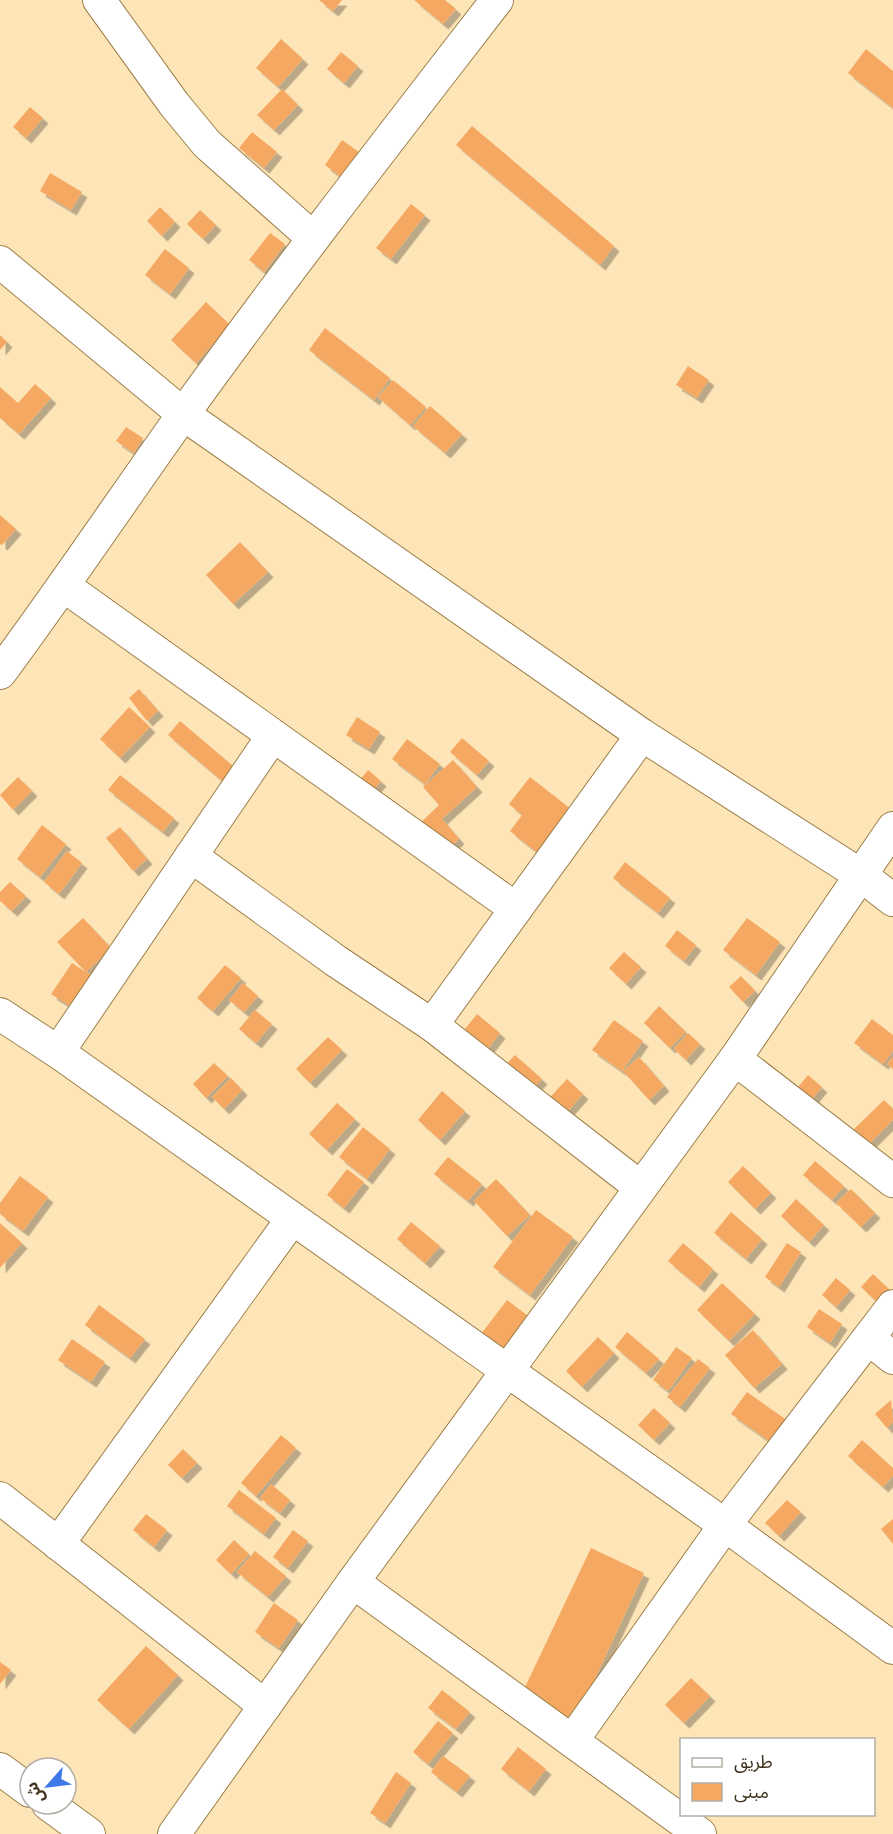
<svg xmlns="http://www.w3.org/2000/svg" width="893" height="1834" font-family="'Public Sans','Noto Sans Arabic',sans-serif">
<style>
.building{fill:#f5a862;filter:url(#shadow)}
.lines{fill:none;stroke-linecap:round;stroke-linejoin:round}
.minor-casing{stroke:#9c7f49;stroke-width:34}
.minor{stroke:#fff;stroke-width:32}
</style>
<defs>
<filter id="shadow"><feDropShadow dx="5.5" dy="5.5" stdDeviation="0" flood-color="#0004"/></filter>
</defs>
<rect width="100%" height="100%" fill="#fee5b8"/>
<!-- building -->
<g class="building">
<polygon points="319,0 342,0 333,11"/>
<polygon points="414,0 445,0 456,9 443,24"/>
<polygon points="281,39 303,59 278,87 256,68"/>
<polygon points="866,49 893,71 893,108 848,73"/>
<polygon points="341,52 358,66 344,83 327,69"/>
<polygon points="282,89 298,105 274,130 257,115"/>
<polygon points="30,107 43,118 26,138 13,127"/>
<polygon points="472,126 614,246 600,265 456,145"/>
<polygon points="252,132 277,152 264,168 239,148"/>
<polygon points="342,140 359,152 341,177 325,165"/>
<polygon points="50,173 82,192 71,210 40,191"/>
<polygon points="411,204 425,215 391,259 376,248"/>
<polygon points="160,207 175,222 162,236 147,221"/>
<polygon points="200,210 216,225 203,239 187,224"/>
<polygon points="270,233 285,244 264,272 249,260"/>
<polygon points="165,249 189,268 170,294 145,275"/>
<polygon points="206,302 230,325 196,363 171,340"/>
<polygon points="325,328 390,378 374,400 309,350"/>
<polygon points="0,335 7,342 0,350"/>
<polygon points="688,366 709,380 697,398 676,385"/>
<polygon points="393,380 426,407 410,425 378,397"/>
<polygon points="35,384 51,398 19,434 0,418 0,387 18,403"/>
<polygon points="430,406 462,434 445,453 413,426"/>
<polygon points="126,427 143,438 134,453 116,441"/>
<polygon points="0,515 16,529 2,545 0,544"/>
<polygon points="240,542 268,572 233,604 206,575"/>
<polygon points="139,689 158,711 147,721 129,698"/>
<polygon points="129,707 150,727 120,758 100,739"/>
<polygon points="357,717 380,732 369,749 346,735"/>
<polygon points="180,721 239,771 227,785 168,735"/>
<polygon points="462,738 489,761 477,775 450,752"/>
<polygon points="407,739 440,764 425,784 392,759"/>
<polygon points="453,760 477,787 442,819 459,839 440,856 415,828 439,805 423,787"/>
<polygon points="368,770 381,781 358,808 345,798"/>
<polygon points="120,775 174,818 163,832 108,790"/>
<polygon points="18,777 32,791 13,810 0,795"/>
<polygon points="530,777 576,813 543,857 510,831 522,815 509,804"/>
<polygon points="42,825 66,844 40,877 17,859"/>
<polygon points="120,827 147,859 133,871 106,838"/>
<polygon points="67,851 82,863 59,894 44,882"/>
<polygon points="625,862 670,898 658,913 613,878"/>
<polygon points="10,882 26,896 12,911 0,901 0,892"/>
<polygon points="83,918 111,948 86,972 91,975 70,1006 51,994 72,963 86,972 57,942"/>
<polygon points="747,918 780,942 756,975 723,950"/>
<polygon points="677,930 696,945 684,961 665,946"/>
<polygon points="624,952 641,967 626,984 609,968"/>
<polygon points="225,965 241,978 213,1011 197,998"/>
<polygon points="741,976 755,991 743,1002 729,987"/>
<polygon points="243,983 258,996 244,1012 229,1000"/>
<polygon points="659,1006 686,1032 670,1048 644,1023"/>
<polygon points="255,1010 272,1024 256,1043 239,1029"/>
<polygon points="477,1014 500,1033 483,1055 460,1035"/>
<polygon points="872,1019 893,1035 893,1051 883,1064 854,1043"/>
<polygon points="614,1020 643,1041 622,1071 592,1050"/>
<polygon points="688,1033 700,1044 686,1060 674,1049"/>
<polygon points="328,1037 342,1050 310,1083 296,1069"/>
<polygon points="515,1055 542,1079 528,1094 501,1070"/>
<polygon points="639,1057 664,1086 649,1100 623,1071"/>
<polygon points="893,1057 893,1069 887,1064"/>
<polygon points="214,1063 228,1076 206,1098 193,1084"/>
<polygon points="808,1075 822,1087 808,1104 794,1092"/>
<polygon points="231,1078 242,1090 224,1109 212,1097"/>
<polygon points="567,1079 583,1094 558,1122 541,1107"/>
<polygon points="442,1091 465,1111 440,1140 418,1120"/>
<polygon points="884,1100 893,1109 893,1120 867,1146 852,1131"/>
<polygon points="337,1103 355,1119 327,1150 309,1134"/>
<polygon points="363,1127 390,1149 367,1179 339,1157"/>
<polygon points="448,1157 482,1184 468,1201 434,1174"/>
<polygon points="815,1161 844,1186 832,1200 803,1175"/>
<polygon points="743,1166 771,1193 755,1209 728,1182"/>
<polygon points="347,1169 364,1182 344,1208 327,1195"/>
<polygon points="20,1176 48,1197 23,1231 0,1214 0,1203"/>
<polygon points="496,1179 530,1215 507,1236 474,1201"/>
<polygon points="851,1189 875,1213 861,1227 836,1203"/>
<polygon points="796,1199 824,1225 809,1242 781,1216"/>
<polygon points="536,1210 573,1237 530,1295 493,1267"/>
<polygon points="731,1212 762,1239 746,1259 714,1233"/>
<polygon points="411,1222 440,1246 425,1263 397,1239"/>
<polygon points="0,1223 22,1243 0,1268"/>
<polygon points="683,1243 713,1269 699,1287 668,1261"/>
<polygon points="787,1243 801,1252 779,1287 765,1277"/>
<polygon points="873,1274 893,1293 881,1306 861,1287"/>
<polygon points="836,1278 850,1290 836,1307 822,1295"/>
<polygon points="722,1283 755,1314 729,1341 697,1310"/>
<polygon points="507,1300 532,1319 506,1353 481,1334"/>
<polygon points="99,1305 145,1339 130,1358 85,1325"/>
<polygon points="819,1309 842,1324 830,1343 807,1327"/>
<polygon points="753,1330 782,1364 754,1388 725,1355"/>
<polygon points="627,1332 659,1359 646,1373 615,1347"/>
<polygon points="598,1337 614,1353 582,1387 566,1371"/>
<polygon points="72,1339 105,1362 91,1382 58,1360"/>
<polygon points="676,1347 692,1358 668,1391 653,1380"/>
<polygon points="698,1359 710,1368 680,1407 667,1397"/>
<polygon points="747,1392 788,1421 772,1443 731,1414"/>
<polygon points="891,1400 893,1422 887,1428 875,1414"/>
<polygon points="654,1408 670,1423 654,1440 638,1425"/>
<polygon points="281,1435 296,1448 256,1496 241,1483"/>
<polygon points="862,1440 893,1468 893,1476 883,1487 848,1456"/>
<polygon points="183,1449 197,1463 182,1478 168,1465"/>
<polygon points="271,1484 290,1500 280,1513 260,1498"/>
<polygon points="239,1490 276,1518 264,1534 227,1506"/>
<polygon points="787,1500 801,1512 779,1536 765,1523"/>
<polygon points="146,1514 167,1530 154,1547 133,1530"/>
<polygon points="893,1519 893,1544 881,1529"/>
<polygon points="293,1530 308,1541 288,1568 273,1557"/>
<polygon points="234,1540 249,1554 231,1574 216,1560"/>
<polygon points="591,1548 644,1573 592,1685 601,1689 580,1732 518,1702"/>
<polygon points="255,1551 286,1576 268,1597 237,1572"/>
<polygon points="274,1603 298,1620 279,1648 255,1632"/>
<polygon points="146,1646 178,1675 129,1729 97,1700"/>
<polygon points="0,1662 11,1670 0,1684"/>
<polygon points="691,1678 710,1696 684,1723 665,1705"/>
<polygon points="442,1690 470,1712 456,1729 428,1708"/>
<polygon points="438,1721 453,1733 428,1764 413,1752"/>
<polygon points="518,1747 546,1769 529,1791 501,1769"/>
<polygon points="443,1756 470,1776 457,1792 431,1772"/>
<polygon points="396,1772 411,1783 385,1823 370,1813"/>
</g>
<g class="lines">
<defs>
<g id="minor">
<polyline points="99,0 174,104 207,144 313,238"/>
<polyline points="0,262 183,414 642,735 862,876 893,900"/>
<polyline points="64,586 516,909"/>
<path d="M0 673C63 588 122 500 184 413 285 273 391 137 497 0"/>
<polyline points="191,856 336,961 432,1025 640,1187"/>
<polyline points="0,1014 58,1052 725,1525 893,1648"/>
<polyline points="432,1025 642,735"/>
<polyline points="58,1052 272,737"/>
<polyline points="735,1059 893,1181"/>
<polyline points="869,1339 893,1358"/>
<polyline points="0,1498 265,1706"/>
<polyline points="58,1544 292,1219"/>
<polyline points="353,1582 700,1834"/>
<polyline points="572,1741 725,1525 893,1306"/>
<polyline points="0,1769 30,1791"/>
<polyline points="48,1804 89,1834"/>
<polyline points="174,1834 353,1582 735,1059 893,828"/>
</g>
</defs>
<!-- minor casing -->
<use href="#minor" class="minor-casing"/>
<!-- minor -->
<use href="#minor" class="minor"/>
</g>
<!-- legend -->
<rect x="680" y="1738" width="195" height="78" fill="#ffffff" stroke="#b3ada5" stroke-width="1.5"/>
<rect x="692" y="1758" width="30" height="9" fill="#ffffff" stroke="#b3ada5" stroke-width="1.5"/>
<text x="734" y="1768" font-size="18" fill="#40331d">طريق</text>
<rect x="692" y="1783" width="30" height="18" fill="#f5a862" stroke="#b3ada5" stroke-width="1.5"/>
<text x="734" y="1798" font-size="18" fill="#40331d">مبنى</text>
<!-- north arrow -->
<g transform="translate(48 1786) rotate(242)"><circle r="28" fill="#ffffff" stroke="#b3ada5" stroke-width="1.5"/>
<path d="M0-4.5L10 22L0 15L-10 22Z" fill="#3f78e8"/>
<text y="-9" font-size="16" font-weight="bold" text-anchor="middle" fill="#40331d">ش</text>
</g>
</svg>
